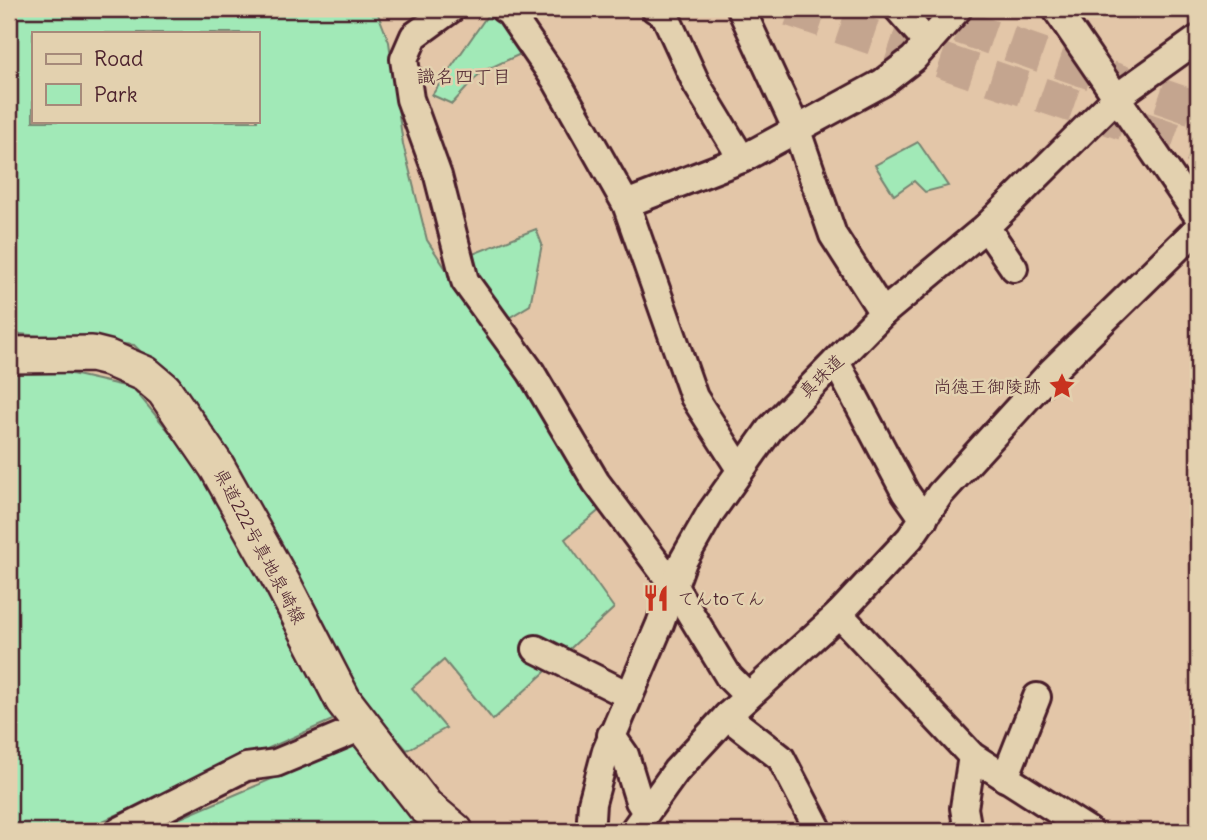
<svg xmlns="http://www.w3.org/2000/svg" width="1207" height="840" font-family="Delius,'Klee One',sans-serif">
<style>
.green{fill:#a1e9b7;stroke:#768471;stroke-width:2;fill-rule:evenodd}
.lines{fill:none;stroke-linecap:round;stroke-linejoin:round}
.major-tunnel{stroke:#c4a58f;stroke-width:35;stroke-dasharray:35 18;stroke-linecap:butt}
.minor-casing{stroke:#4a1f2b;stroke-width:32}
.major-casing{stroke:#4a1f2b;stroke-width:40}
.minor{stroke:#e3d1af;stroke-width:26}
.major{stroke:#e3d1af;stroke-width:35}
.labels{text-anchor:middle;dominant-baseline:central;stroke-width:5;stroke-linejoin:round;paint-order:stroke}
.street-label{font-size:18px;fill:#4a1f2b;stroke:#e3d1af}
.poi-label{font-size:18px;fill:#4a1f2b;stroke:#e3d1af;text-anchor:end}
.neighbourhood-label{font-size:19px;fill:#4a1f2b;stroke:#e3d1af}
</style>
<rect width="100%" height="100%" fill="#e3c6a8"/>
<filter id="ink" filterUnits="userSpaceOnUse"><feTurbulence type="fractalNoise" baseFrequency=".0143" numOctaves="2"/><feDisplacementMap in="SourceGraphic" scale="14" xChannelSelector="R" yChannelSelector="G"/><feConvolveMatrix kernelMatrix="1 2 1 2 8 2 1 2 1" color-interpolation-filters="sRGB"/></filter>
<g filter="url(#ink)">
<!-- green -->
<g class="green">
<path d="M9 9H376L389 42 403 144 427 240 602 508 565 539 614 608 493 720 444 660 412 688 446 728 407 750 350 684 205 415 134 345 9 333ZM33 33H257V121H33Z"/>
<polygon points="489,13 504,20 525,52 481,72 452,104 432,95"/>
<polygon points="918,142 948,186 925,192 914,181 894,195 875,165"/>
<polygon points="536,229 542,244 530,305 507,319 469,276 465,257"/>
<polygon points="41,367 133,388 201,470 337,718 80,831 9,831 9,369"/>
<polygon points="356,743 430,831 150,831"/>
</g>
<g class="lines">
<!-- major-tunnel -->
<g class="major-tunnel">
<polyline points="790,9 1198,148"/>
<polyline points="909,9 1198,109"/>
</g>
<defs>
<g id="minor">
<polyline points="451,9 414,36 404,59 410,99 438,176 465,281 531,372 596,482 673,585 729,677 748,696"/>
<polyline points="504,9 509,12 557,82 626,204 694,397 740,469"/>
<polyline points="655,9 665,15 697,85 742,159"/>
<polyline points="741,9 796,128 833,235 883,313"/>
<polyline points="898,9 928,43"/>
<polyline points="1056,9 1198,216"/>
<polyline points="626,204 742,159 882,83 913,59 958,9"/>
<polyline points="986,227 1014,268"/>
<polyline points="836,362 905,492 924,519"/>
<polyline points="839,614 972,756 1089,831"/>
<polyline points="536,649 628,695"/>
<polyline points="727,716 781,758 819,831"/>
<polyline points="611,735 625,755 639,801 646,812"/>
<polyline points="1005,778 1037,697"/>
<polyline points="591,819 592,803 606,751 660,624 683,561 711,512 770,429 883,313 986,227 1117,97 1198,39"/>
<polyline points="119,831 246,767 276,763 362,727"/>
<polyline points="633,831 676,771 727,716 839,614 910,538 940,494 1052,371 1198,228"/>
<polyline points="968,831 964,808 972,756"/>
</g>
<polyline id="major" points="9,355 92,354 108,358 145,374 164,390 217,467 284,586 343,700 425,806 455,831"/>
</defs>
<!-- minor casing -->
<use href="#minor" class="minor-casing"/>
<!-- major casing -->
<use href="#major" class="major-casing"/>
<!-- minor -->
<use href="#minor" class="minor"/>
<!-- major -->
<use href="#major" class="major"/>
</g>
</g>
<!-- icons -->
<defs>
<symbol id="sight-bare" viewBox="-9 -9 18 18"><path d="M0-6L1.8-2.2L6-1.7L2.9 1.2L3.7 5.4L0 3.3L-3.7 5.4L-2.9 1.2L-6-1.7L-1.8-2.2Z" fill="#c8321e" stroke="#e3d1af" stroke-width="2.5" paint-order="stroke"/></symbol>
<symbol id="restaurant-bare" viewBox="-9 -9 18 18"><path d="M-5-6h1v4h1v-4h1v4h1v-4h1v5L-1.5 .5V6h-2V.5L-5-1ZM5-6V6H3V1.5H1.5Q1.5-4 5-6Z" fill="#c8321e" stroke="#e3d1af" stroke-width="2.5" paint-order="stroke"/></symbol>
</defs>
<g fill-rule="evenodd">
<use href="#sight-bare" x="1043" y="367" width="38" height="38"/>
<use href="#restaurant-bare" x="637" y="579" width="38" height="38"/>
</g>
<g class="labels">
<!-- street labels -->
<g class="street-label">
<text transform="translate(821 376) rotate(-44)">真珠道</text>
<text transform="translate(260 546) rotate(62)">県道222号真地泉崎線</text>
</g>
<!-- poi labels -->
<g class="poi-label">
<text x="1041" y="386">尚徳王御陵跡</text>
<text x="677" y="598" text-anchor="start">てんtoてん</text>
</g>
<!-- neighbourhood labels -->
<g class="neighbourhood-label">
<text x="464" y="76">識名四丁目</text>
</g>
</g>
<!-- margin -->
<rect width="1207" height="840" fill="none" stroke="#e3d1af" stroke-width="35"/>
<rect x="18" y="18" width="1172" height="805" fill="none" stroke="#4a1f2b" stroke-width="2.5" filter="url(#ink)"/>
<!-- legend -->
<rect x="32" y="32" width="228" height="91" fill="#e3d1af" stroke="#a68a7a" stroke-width="2"/>
<rect x="46" y="54" width="35" height="10" fill="#e3d1af" stroke="#a68a7a" stroke-width="2"/>
<text x="94" y="66" font-size="21" fill="#4a1f2b">Road</text>
<rect x="46" y="84" width="35" height="21" fill="#a1e9b7" stroke="#a68a7a" stroke-width="2"/>
<text x="94" y="102" font-size="21" fill="#4a1f2b">Park</text>
</svg>
